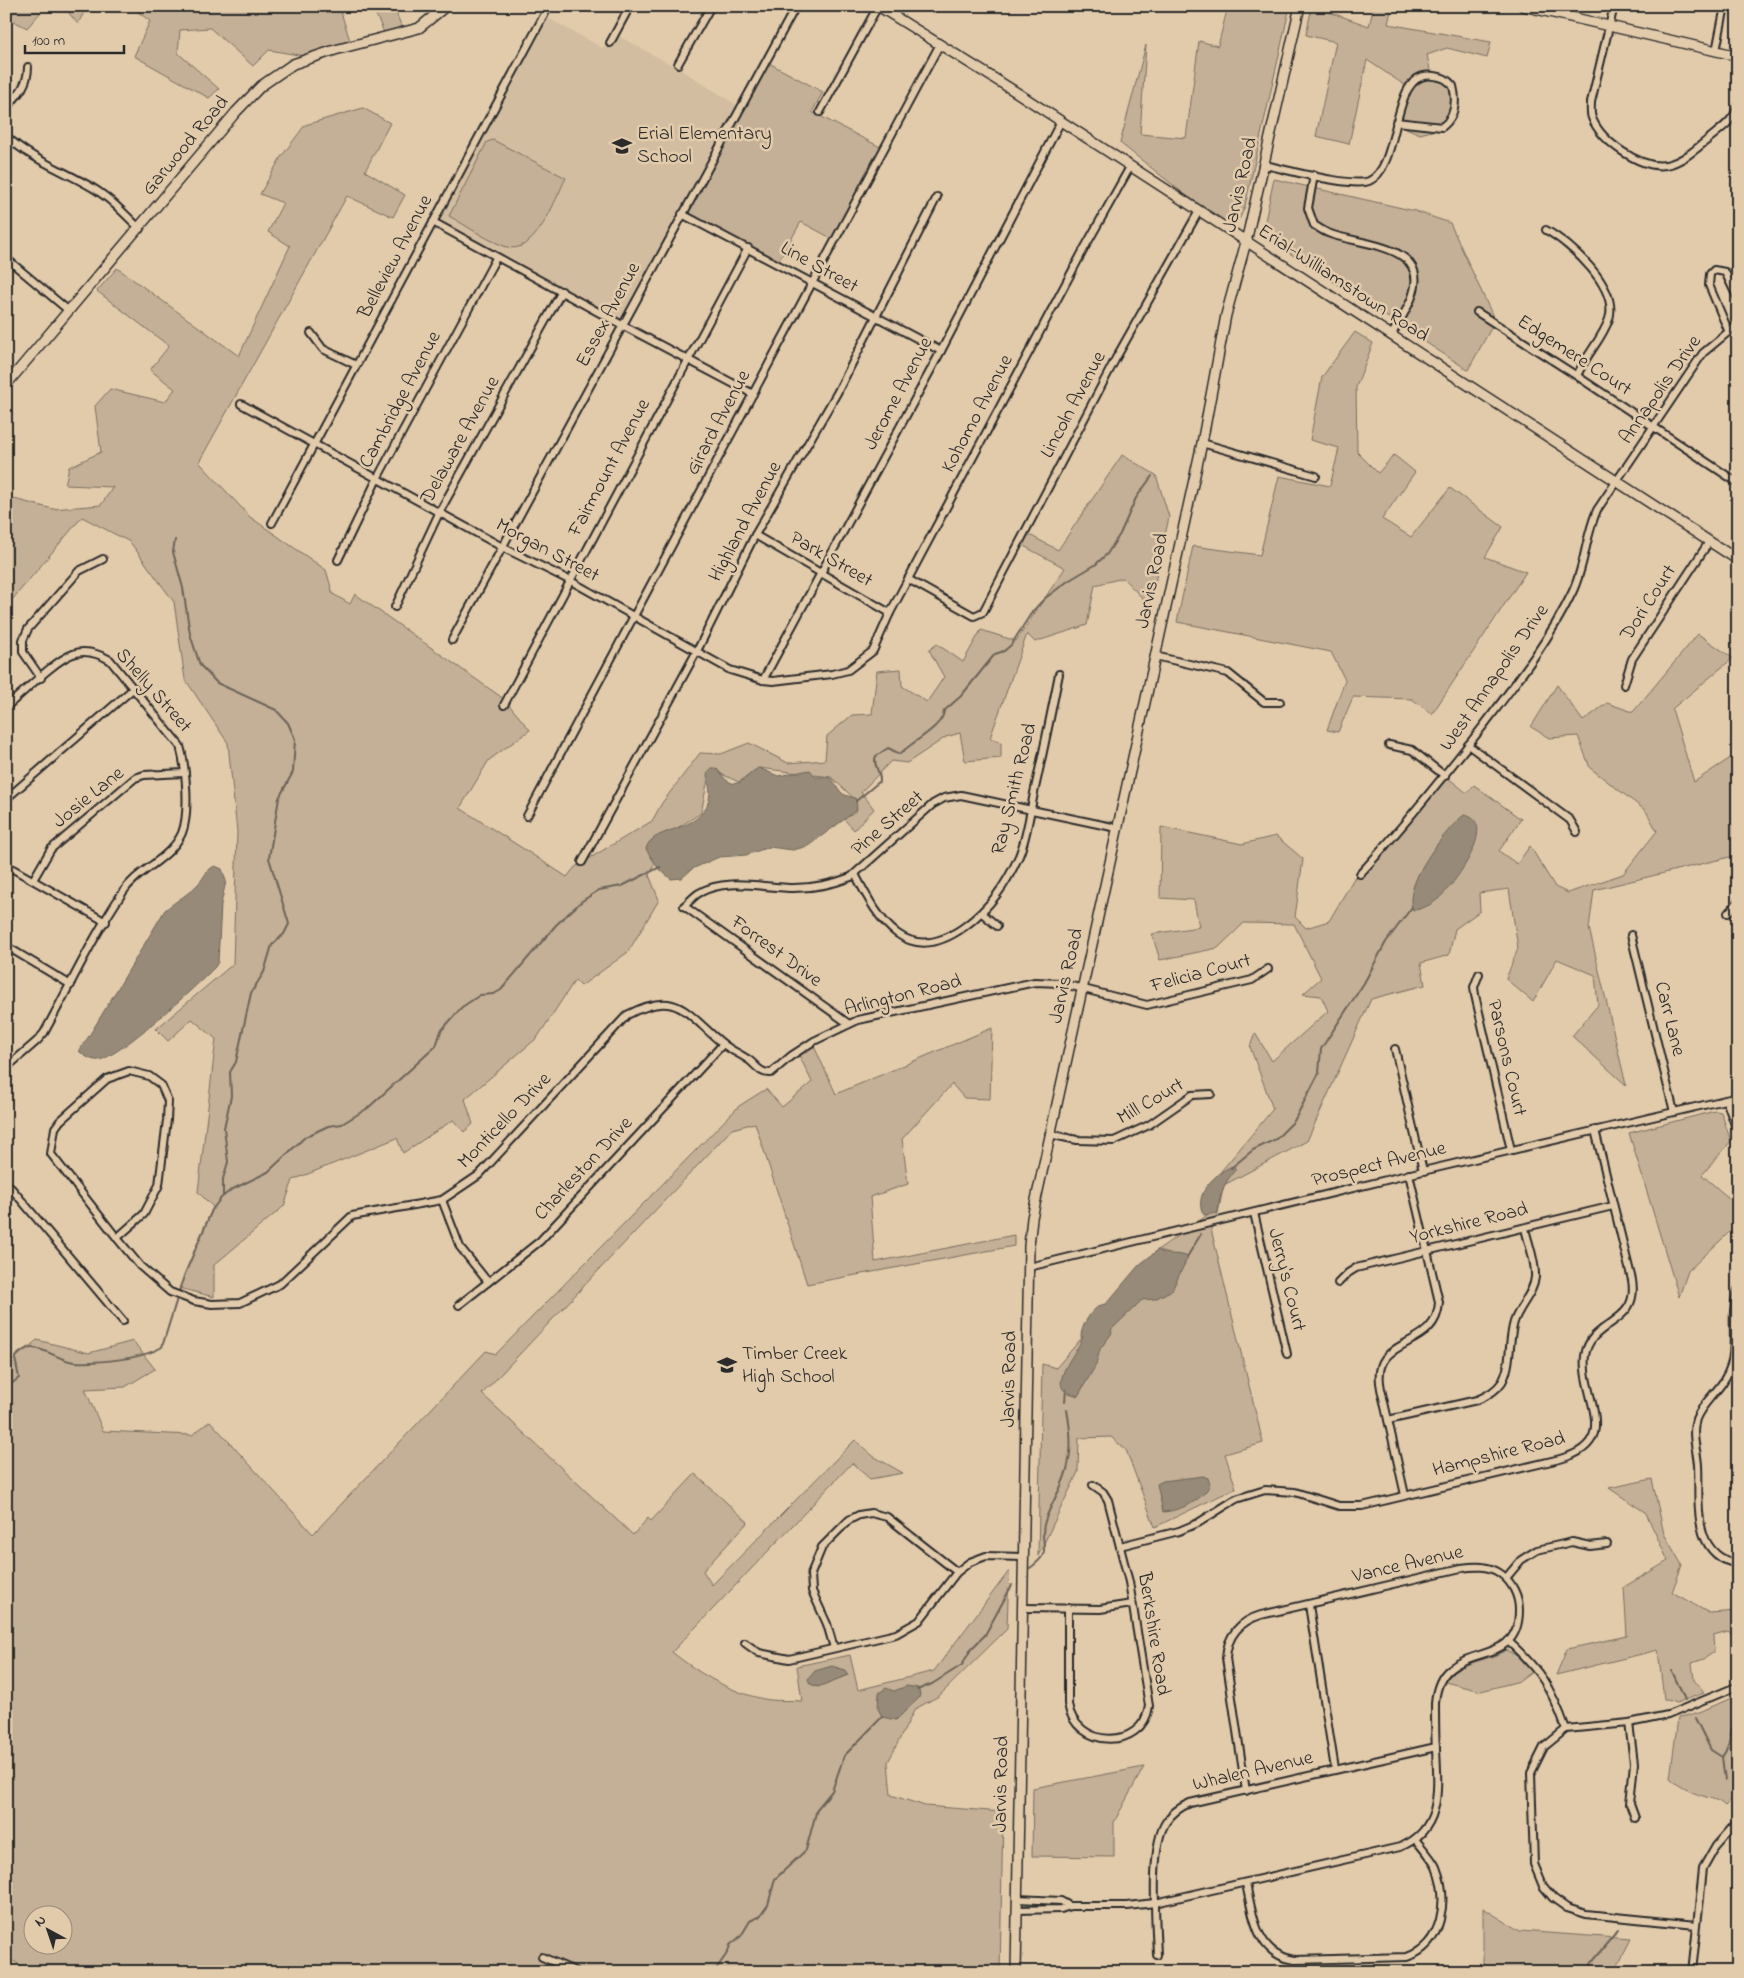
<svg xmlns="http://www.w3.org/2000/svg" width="1744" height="1978" font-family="'Indie Flower',sans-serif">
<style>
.built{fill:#d2bda0}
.green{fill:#c4b096;stroke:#786e60;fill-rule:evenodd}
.water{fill:#978a78;stroke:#6c6459}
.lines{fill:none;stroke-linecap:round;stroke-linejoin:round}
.stream{stroke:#6c6459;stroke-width:2}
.street-casing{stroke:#2b2b2b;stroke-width:10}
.secondary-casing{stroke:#2b2b2b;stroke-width:12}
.street{stroke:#e2cbab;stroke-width:6}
.secondary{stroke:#e2cbab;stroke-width:9}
.labels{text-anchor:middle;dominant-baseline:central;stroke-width:5;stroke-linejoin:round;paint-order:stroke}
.poi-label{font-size:20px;fill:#2b2b2b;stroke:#e2cbab;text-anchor:start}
.street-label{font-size:20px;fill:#2b2b2b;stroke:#e2cbab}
</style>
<rect width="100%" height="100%" fill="#e2cbab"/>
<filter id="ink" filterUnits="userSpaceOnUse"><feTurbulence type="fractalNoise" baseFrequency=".02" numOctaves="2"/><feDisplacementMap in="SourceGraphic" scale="10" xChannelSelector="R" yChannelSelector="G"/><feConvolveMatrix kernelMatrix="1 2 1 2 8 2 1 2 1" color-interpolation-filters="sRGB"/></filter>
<g filter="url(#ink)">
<!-- built -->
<polygon class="built" points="544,16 603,48 611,32 681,70 740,107 622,325 433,222"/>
<!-- green -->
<g class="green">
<polygon points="6,6 46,6 27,28 6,17"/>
<polygon points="63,6 87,6 78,24"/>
<polygon points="130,6 339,6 352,47 316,58 269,50 253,66 210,28 180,30 178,53 219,89 209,98 134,56 150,21"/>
<polygon points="372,6 393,6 404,32 387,39"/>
<polygon points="1228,6 1290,6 1245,206 1240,218 1234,222 1224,221 1183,193 1120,143 1146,45 1140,134 1186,138 1199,41 1218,46"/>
<polygon points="1312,6 1369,26 1374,6 1392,6 1388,24 1491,42 1487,58 1447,48 1427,55 1432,79 1450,84 1455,101 1447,127 1420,134 1397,124 1409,88 1367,60 1349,144 1316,136 1336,42 1306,35"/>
<polygon points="765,61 823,92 812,112 884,149 835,240 801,222 777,264 682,214"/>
<polygon points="363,108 390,123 365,171 405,195 393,217 347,196 199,462 250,517 326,570 333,594 350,604 355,594 504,699 530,730 489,760 460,808 567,877 575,867 652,821 662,803 700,753 721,754 749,743 788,763 825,760 827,736 852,715 872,714 877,671 901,669 902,686 927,702 944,677 929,650 937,644 963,662 981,630 1016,641 1065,568 1018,543 1024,532 1058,550 1122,455 1156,475 1169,517 1150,606 1123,578 1095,585 1087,625 1035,642 1027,634 990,738 1001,742 1001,758 965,761 960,733 946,737 907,763 891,761 861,792 874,809 854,830 844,819 856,800 831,777 759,768 739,782 710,769 701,813 671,832 649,875 659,900 628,952 581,986 575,980 537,1038 465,1099 473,1124 464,1132 453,1120 403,1153 397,1138 293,1180 284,1206 214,1265 214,1297 179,1288 213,1207 198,1192 216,1039 192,1019 168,1041 156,1029 233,964 237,832 228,743 185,679 174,602 130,542 82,517 6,607 6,497 53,509 101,505 113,487 65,485 69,467 101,452 95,406 110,389 165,402 175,389 150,370 169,346 97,291 117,268 239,356 290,246 268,232 283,203 260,194 281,157 305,125"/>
<path d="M493 140 566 178C555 199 535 259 504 246 485 239 467 226 449 216L487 142Z"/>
<polygon points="1274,179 1415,211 1450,223 1495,321 1468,370 1262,235"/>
<polygon points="1355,332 1373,343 1356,387 1357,452 1378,473 1394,455 1415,472 1382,519 1411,537 1450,488 1503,527 1485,557 1526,572 1432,714 1412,699 1353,697 1338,732 1327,730 1345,680 1331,652 1177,622 1193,546 1260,555 1279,476 1330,486 1339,448 1310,440 1322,377"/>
<polygon points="1698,634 1733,658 1672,709 1694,782 1738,753 1738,855 1594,890 1589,928 1626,1085 1572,1036 1598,1005 1595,975 1557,959 1533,1002 1506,979 1518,948 1509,889 1479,893 1480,911 1455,929 1449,955 1421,963 1425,985 1371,999 1307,1141 1224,1185 1218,1213 1211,1229 1263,1443 1225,1454 1236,1488 1155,1527 1126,1450 1111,1437 1079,1438 1078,1472 1038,1556 1042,1364 1056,1368 1156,1251 1206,1216 1212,1182 1273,1109 1250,1047 1255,1033 1272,1061 1328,1011 1321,996 1303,994 1321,978 1294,924 1244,923 1218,948 1160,960 1152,934 1199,927 1194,900 1160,898 1161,827 1242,844 1276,836 1303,859 1295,917 1306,928 1329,921 1357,873 1443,774 1467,793 1474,785 1521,819 1499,851 1517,864 1530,846 1555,887 1568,893 1623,874 1657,831 1646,811 1590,768 1578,736 1549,738 1531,727 1557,685 1583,721 1607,703 1633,712"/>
<path d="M992 1028 990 1099 964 1098 952 1084 902 1139 908 1184 870 1197 875 1262 1014 1235V1246L807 1284 755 1123 732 1129 482 1394 633 1535 648 1518 651 1521 695 1474 748 1522 703 1571 712 1585 855 1440 873 1456 903 1473 870 1479 852 1463 672 1652C699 1674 735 1695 770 1700 780 1701 791 1700 802 1701L797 1666 850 1655 858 1690 934 1671 1009 1571 1007 1629 939 1696 915 1709 888 1762 891 1795 925 1806 1003 1812 1000 1972H33L6 1957V1366L37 1340 89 1353 133 1341 155 1369 125 1387 85 1389 103 1431 192 1435 210 1421 313 1534 486 1351 496 1354 739 1106 766 1089 782 1107 812 1082 798 1053 813 1044 836 1094ZM32 1916H62V1946H32Z"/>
<polygon points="1715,1111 1721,1112 1731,1141 1702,1175 1738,1206 1738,1224 1688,1271 1679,1297 1629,1133"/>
<polygon points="1652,1479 1664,1534 1682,1565 1672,1592 1709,1613 1738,1611 1738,1641 1728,1632 1713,1636 1714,1652 1704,1659 1692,1663 1694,1680 1704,1693 1676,1703 1664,1699 1658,1650 1556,1675 1567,1649 1627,1636 1624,1587 1668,1561 1646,1513 1609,1488"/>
<path d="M1506 1650 1517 1656 1532 1672 1520 1681 1481 1691 1445 1682C1459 1660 1485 1663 1506 1650Z"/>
<path d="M1738 1695V1793L1725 1806C1718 1799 1711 1799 1703 1796 1692 1793 1678 1786 1670 1778L1678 1718 1702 1711Z"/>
<polygon points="1144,1767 1114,1822 1114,1857 1032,1856 1033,1788"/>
<polygon points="1483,1908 1520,1931 1631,1939 1614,1972 1483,1972"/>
</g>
<!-- water -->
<g class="water">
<path d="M712 768 717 769C721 773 724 779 728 781 741 790 749 771 759 768L778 776 810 770 816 777C837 776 830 780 841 792 844 796 851 796 856 799L857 810 808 846 793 850 769 847 746 855 719 857 692 869 682 878 671 879 658 868 646 849C652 824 707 835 710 793 710 787 707 780 707 774Z"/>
<path d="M1464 815C1501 821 1453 887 1438 899 1431 905 1420 910 1413 910 1401 886 1445 830 1464 815Z"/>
<path d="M215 866 222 869 226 881 221 904 218 962 215 967C199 984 118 1058 99 1060 92 1061 84 1056 79 1051L89 1036 165 910C176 901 189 894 199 883 205 876 207 869 215 866Z"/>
<path d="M1232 1166 1236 1169C1224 1183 1219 1194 1218 1213L1204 1215C1192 1196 1214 1174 1232 1166Z"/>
<path d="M1158 1250C1169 1257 1178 1252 1188 1257L1172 1290 1155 1299 1142 1300 1111 1330 1112 1333 1100 1349 1096 1365 1078 1396C1073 1394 1064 1393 1062 1387 1057 1373 1079 1349 1083 1337H1081C1081 1325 1094 1304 1106 1304L1139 1265Z"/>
<path d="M1203 1476 1208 1478 1210 1484C1203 1501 1179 1511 1163 1512L1157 1484 1163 1481Z"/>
<polygon points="832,1666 845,1670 848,1675 818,1687 810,1684 808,1679 815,1671"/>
<polygon points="907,1686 918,1688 920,1694 919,1698 896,1720 882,1717 878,1708 879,1693 886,1688 894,1691"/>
</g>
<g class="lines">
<!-- stream -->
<g class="stream">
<polyline points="175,540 173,552 183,588 190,634 200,665 217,683 276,710 288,723 295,739 293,772 279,798 269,858 289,924 284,934 272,945 264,972 251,993 236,1062 230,1072 231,1096 224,1128 228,1162 223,1179 223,1196"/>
<path d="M856 801 880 781C881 772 872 765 876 756L888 748 900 754C911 742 943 727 944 711L961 696 995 654 1004 651 1011 645 1032 612 1044 599 1068 581 1095 565 1107 554 1120 534 1136 498 1152 476"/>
<polyline points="1231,1168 1253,1150 1276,1139 1294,1121 1319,1073 1321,1049 1364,983 1386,942 1412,907"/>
<polyline points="1187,1257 1201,1234"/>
<path d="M6 1388 19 1378 15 1358C33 1334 55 1361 75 1362 98 1363 142 1359 162 1347L184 1276 212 1210 221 1198 231 1190 268 1172 305 1137 328 1126 342 1124 368 1108 436 1046 441 1031 462 1007 480 995 494 994 501 990 556 925 582 901 599 890 622 886 660 867"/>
<polyline points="1065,1402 1066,1390"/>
<path d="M1030 1568C1056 1550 1037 1545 1045 1521 1049 1509 1056 1497 1061 1486 1073 1460 1072 1437 1067 1410"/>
<polyline points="1672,1671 1685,1700"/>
<polyline points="917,1690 932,1684 962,1665 971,1649 985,1635 1012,1585"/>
<polyline points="1695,1718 1711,1750 1722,1757"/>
<path d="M1722 1757C1732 1745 1730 1724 1738 1709"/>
<polyline points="1722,1757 1725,1780"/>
<polyline points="714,1972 728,1952 730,1945 741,1936 750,1921 760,1916 768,1905 775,1879 806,1850 817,1809 832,1791 844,1756 882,1717"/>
<polyline points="1587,1972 1594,1959 1618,1930"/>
</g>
<defs>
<g id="street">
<path d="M1614 6 1591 102C1591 107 1590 113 1592 118 1601 141 1640 169 1666 165 1683 162 1698 147 1711 137 1722 128 1734 120 1738 106"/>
<polyline points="610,43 630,6"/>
<polyline points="1716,51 1725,6"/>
<polyline points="678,64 711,6"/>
<path d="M6 108C18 95 28 85 28 67"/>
<polyline points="820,112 878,6"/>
<path d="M6 136C32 160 63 170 93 188 111 199 125 214 140 229"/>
<path d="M1264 165C1285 169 1352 188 1369 181 1403 166 1389 67 1434 76 1443 77 1447 79 1453 86 1457 102 1455 117 1442 127L1396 122"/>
<path d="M1314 175 1308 208 1314 225C1319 228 1323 231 1328 233 1356 245 1430 243 1413 294 1409 308 1398 323 1391 336"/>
<polyline points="682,214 941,351"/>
<polyline points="433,222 622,325 753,394"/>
<path d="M1546 230C1571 244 1619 287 1609 319 1603 338 1585 356 1577 376"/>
<polyline points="6,258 69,311"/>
<polyline points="1477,312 1577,376 1738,483"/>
<polyline points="1728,330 1709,285 1710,274 1714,270 1725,272 1738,299"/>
<polyline points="311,333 323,349 356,365"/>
<polyline points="241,404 504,548 569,580 730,670 763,680 773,681 832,674 848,670 873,651 890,613 1084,249 1130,167"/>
<polyline points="1202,443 1316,476"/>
<polyline points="272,523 549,6"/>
<polyline points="755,535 890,613"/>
<polyline points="338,560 378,477 496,258"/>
<polyline points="908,579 974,616 983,612 1116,358 1199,211"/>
<polyline points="395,607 440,511 562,291"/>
<polyline points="452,640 796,6"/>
<polyline points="1155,656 1228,673 1264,702 1280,702"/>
<polyline points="41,678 23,652 23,640 28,629 79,571 103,559"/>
<polyline points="763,680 941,351 1061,121"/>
<polyline points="1624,685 1632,659 1709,542"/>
<polyline points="504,705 748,248"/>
<path d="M6 707C22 694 55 660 73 654 86 649 99 654 110 660L180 746C186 767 190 813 182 833 170 860 138 869 123 892 93 936 70 986 44 1033L37 1041 6 1068"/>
<polyline points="1389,745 1412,750 1445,776"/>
<polyline points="1468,745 1570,820 1577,832"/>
<polyline points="6,799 134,688"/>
<polyline points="527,816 940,44"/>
<polyline points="582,862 697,651 755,535 837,393 937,197"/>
<polyline points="6,865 106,922"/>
<path d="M855 874C879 921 907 968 964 927 990 908 1006 885 1019 856 1027 837 1030 813 1034 793 1043 753 1051 714 1059 674"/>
<path d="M1360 874C1404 826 1444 776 1484 725 1515 684 1549 641 1572 593 1585 567 1585 537 1597 510L1703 353 1738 324"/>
<polyline points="33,880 51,849 135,778 144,775 184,773"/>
<polyline points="982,913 997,926"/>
<polyline points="1728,913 1738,902"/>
<polyline points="1631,935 1674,1112"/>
<polyline points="6,946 71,985"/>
<polyline points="1479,974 1474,987 1475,995 1511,1150"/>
<path d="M849 1024 684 906C689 902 694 896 699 893 726 877 764 888 794 888 813 888 833 884 851 877L933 804 944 798 961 795 1117 828"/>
<polyline points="1395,1049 1423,1171"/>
<polygon points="129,1071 149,1076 161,1085 168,1101 167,1120 159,1185 144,1214 117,1238 51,1154 55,1128 60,1121 107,1079"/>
<polyline points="1726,1100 1738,1133"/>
<polyline points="1049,1134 1077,1140 1114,1141 1149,1125 1192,1095 1211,1094"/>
<polyline points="6,1182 123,1321"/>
<polyline points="442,1200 460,1247 488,1282"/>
<polyline points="1254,1213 1287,1354"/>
<path d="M117 1238 140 1266 170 1292 194 1301 212 1304 240 1303 280 1284 352 1216 442 1200 479 1175 627 1015C678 988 686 1014 722 1043 730 1050 740 1054 749 1060 756 1065 760 1074 771 1073L791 1056 814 1041 858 1020 1035 982 1060 983 1147 1005 1252 980 1268 969"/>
<polyline points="1029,1267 1423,1171 1738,1097"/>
<polyline points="1338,1283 1348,1273 1356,1268 1613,1206"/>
<path d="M1738 1290C1729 1316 1738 1341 1731 1365 1724 1389 1704 1399 1696 1419 1691 1434 1697 1450 1698 1465 1700 1500 1690 1555 1738 1564"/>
<polyline points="459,1305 540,1241 723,1044"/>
<path d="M1388 1420 1477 1400C1487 1396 1496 1391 1502 1382 1512 1365 1508 1341 1514 1322 1519 1306 1534 1293 1535 1277 1536 1261 1528 1243 1525 1228"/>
<path d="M1405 1495 1381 1389C1369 1333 1437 1353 1439 1302L1409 1174"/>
<path d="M1120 1546 1179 1531 1198 1523 1236 1499 1265 1490 1295 1492 1339 1506H1362L1560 1459C1624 1442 1580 1396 1585 1356 1590 1319 1640 1326 1632 1280L1595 1130"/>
<polyline points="1506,1578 1521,1560 1537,1550 1572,1542 1590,1546 1607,1544"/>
<polyline points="1309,1605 1335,1769"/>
<polyline points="1023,1608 1100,1609 1132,1604"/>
<path d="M1068 1608V1704C1075 1749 1143 1751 1149 1706L1129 1582 1108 1500 1103 1492 1093 1485"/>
<path d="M1508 1641C1540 1670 1551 1687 1566 1729"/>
<polyline points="745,1643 759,1653 789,1659 896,1634 919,1621 957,1572 970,1562 986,1556 1023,1557"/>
<polyline points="834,1648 827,1624 812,1591 811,1574 822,1547 849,1520 859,1515 871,1513 887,1517 957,1572"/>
<polyline points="1629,1723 1634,1763 1630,1804 1635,1818"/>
<path d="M1246 1884C1253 1915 1256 1955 1295 1960L1407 1957C1443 1945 1449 1900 1436 1867 1431 1857 1422 1848 1415 1839"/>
<polyline points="1017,1899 1061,1901 1070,1906"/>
<path d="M1017 1910 1061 1909 1070 1906H1127L1155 1903 1400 1847C1443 1830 1438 1788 1436 1750 1435 1734 1435 1719 1435 1703 1436 1690 1440 1677 1450 1669 1476 1647 1519 1660 1519 1610 1519 1596 1512 1582 1501 1574 1489 1565 1475 1566 1461 1568L1261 1615C1240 1621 1227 1636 1226 1658L1246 1791"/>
<polyline points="1696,1925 1586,1914 1567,1908 1553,1898 1543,1886 1534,1864 1531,1773 1544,1747 1566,1729 1629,1723 1668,1715 1738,1686"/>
<path d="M1157 1955C1156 1924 1149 1847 1166 1822 1172 1813 1180 1807 1190 1803L1436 1747"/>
<polyline points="542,1957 577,1972"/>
<polyline points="1692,1972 1703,1869 1716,1846 1738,1821"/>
</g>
<g id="secondary">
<polyline points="878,6 1016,92 1738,560"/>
<polyline points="1523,6 1738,56"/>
<polyline points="6,385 236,112 261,86 293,64 335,50 419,28 446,6"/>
<polyline points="1016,1972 1029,1246 1032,1218 1202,443 1226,315 1246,242 1300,6"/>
</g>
</defs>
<!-- street casing -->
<use href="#street" class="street-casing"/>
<!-- secondary casing -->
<use href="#secondary" class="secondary-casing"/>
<!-- street -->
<use href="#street" class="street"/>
<!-- secondary -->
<use href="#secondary" class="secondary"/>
</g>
</g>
<!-- icons -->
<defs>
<symbol id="school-bare" viewBox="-9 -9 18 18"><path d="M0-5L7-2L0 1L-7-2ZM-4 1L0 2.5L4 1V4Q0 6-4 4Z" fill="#2b2b2b" stroke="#e2cbab" stroke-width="2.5" paint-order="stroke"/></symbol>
</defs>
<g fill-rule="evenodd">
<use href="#school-bare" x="608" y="132" width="28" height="28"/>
<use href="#school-bare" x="713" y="1351" width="28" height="28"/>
</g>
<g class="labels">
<!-- poi labels -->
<g class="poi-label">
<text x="637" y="134">Erial Elementary<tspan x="637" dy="23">School</tspan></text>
<text x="742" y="1354">Timber Creek<tspan x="742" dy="23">High School</tspan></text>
</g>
<!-- street labels -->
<g class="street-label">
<text transform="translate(186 146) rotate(-50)">Garwood Road</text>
<text transform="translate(1241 185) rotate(-77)">Jarvis Road</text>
<text transform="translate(396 257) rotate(-62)">Belleview Avenue</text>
<text transform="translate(819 268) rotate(29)">Line Street</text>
<text transform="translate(1343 284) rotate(33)">Erial-Williamstown Road</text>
<text transform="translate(609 315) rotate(-62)">Essex Avenue</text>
<text transform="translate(1574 356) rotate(33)">Edgemere Court</text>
<text transform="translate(1661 390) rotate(-55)">Annapolis Drive</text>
<text transform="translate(899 394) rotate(-62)">Jerome Avenue</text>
<text transform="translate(401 400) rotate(-62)">Cambridge Avenue</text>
<text transform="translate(1074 405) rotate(-62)">Lincoln Avenue</text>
<text transform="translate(978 414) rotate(-62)">Kohomo Avenue</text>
<text transform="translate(719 423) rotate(-62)">Girard Avenue</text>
<text transform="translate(461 440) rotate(-61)">Delaware Avenue</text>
<text transform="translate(610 468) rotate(-62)">Fairmount Avenue</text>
<text transform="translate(746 522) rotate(-62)">Highland Avenue</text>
<text transform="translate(547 551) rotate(28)">Morgan Street</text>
<text transform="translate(831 560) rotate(30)">Park Street</text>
<text transform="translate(1153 581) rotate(-78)">Jarvis Road</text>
<text transform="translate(1649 603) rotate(-57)">Dori Court</text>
<text transform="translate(1495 678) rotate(-55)">West Annapolis Drive</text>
<text transform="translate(153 691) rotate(49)">Shelly Street</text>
<text transform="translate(1015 789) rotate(-76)">Ray Smith Road</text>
<text transform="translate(89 798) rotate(-39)">Josie Lane</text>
<text transform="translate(888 824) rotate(-41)">Pine Street</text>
<text transform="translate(776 952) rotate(36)">Forrest Drive</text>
<text transform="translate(1201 974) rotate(-15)">Felicia Court</text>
<text transform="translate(1067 976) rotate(-77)">Jarvis Road</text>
<text transform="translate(903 996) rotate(-14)">Arlington Road</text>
<text transform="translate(1669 1019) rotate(76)">Carr Lane</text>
<text transform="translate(1506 1058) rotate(77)">Parsons Court</text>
<text transform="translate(1151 1102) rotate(-30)">Mill Court</text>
<text transform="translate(505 1121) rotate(-46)">Monticello Drive</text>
<text transform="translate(1379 1165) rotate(-14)">Prospect Avenue</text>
<text transform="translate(584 1169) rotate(-47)">Charleston Drive</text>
<text transform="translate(1469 1224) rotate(-14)">Yorkshire Road</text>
<text transform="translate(1286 1280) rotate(76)">Jerry's Court</text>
<text transform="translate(1010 1379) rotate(-89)">Jarvis Road</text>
<text transform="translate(1499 1455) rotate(-14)">Hampshire Road</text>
<text transform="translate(1408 1565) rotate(-13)">Vance Avenue</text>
<text transform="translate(1153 1634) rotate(81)">Berkshire Road</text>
<text transform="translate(1253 1772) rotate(-13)">Whalen Avenue</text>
<text transform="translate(1002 1784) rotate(-89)">Jarvis Road</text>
</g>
</g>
<!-- margin -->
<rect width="1744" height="1978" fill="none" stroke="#e2cbab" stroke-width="25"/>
<rect x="12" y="12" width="1719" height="1953" fill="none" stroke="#2b2b2b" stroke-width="2" filter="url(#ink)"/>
<!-- north arrow -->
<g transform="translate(48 1930) rotate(320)"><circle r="24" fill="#e2cbab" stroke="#998b78"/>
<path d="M0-4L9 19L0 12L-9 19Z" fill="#2b2b2b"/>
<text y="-8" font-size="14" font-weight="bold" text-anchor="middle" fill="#2b2b2b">N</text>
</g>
<!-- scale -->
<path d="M25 45v8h99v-8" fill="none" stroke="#2b2b2b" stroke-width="2.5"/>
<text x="32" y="45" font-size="15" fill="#2b2b2b" stroke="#e2cbab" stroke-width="4" paint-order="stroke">100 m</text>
</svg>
